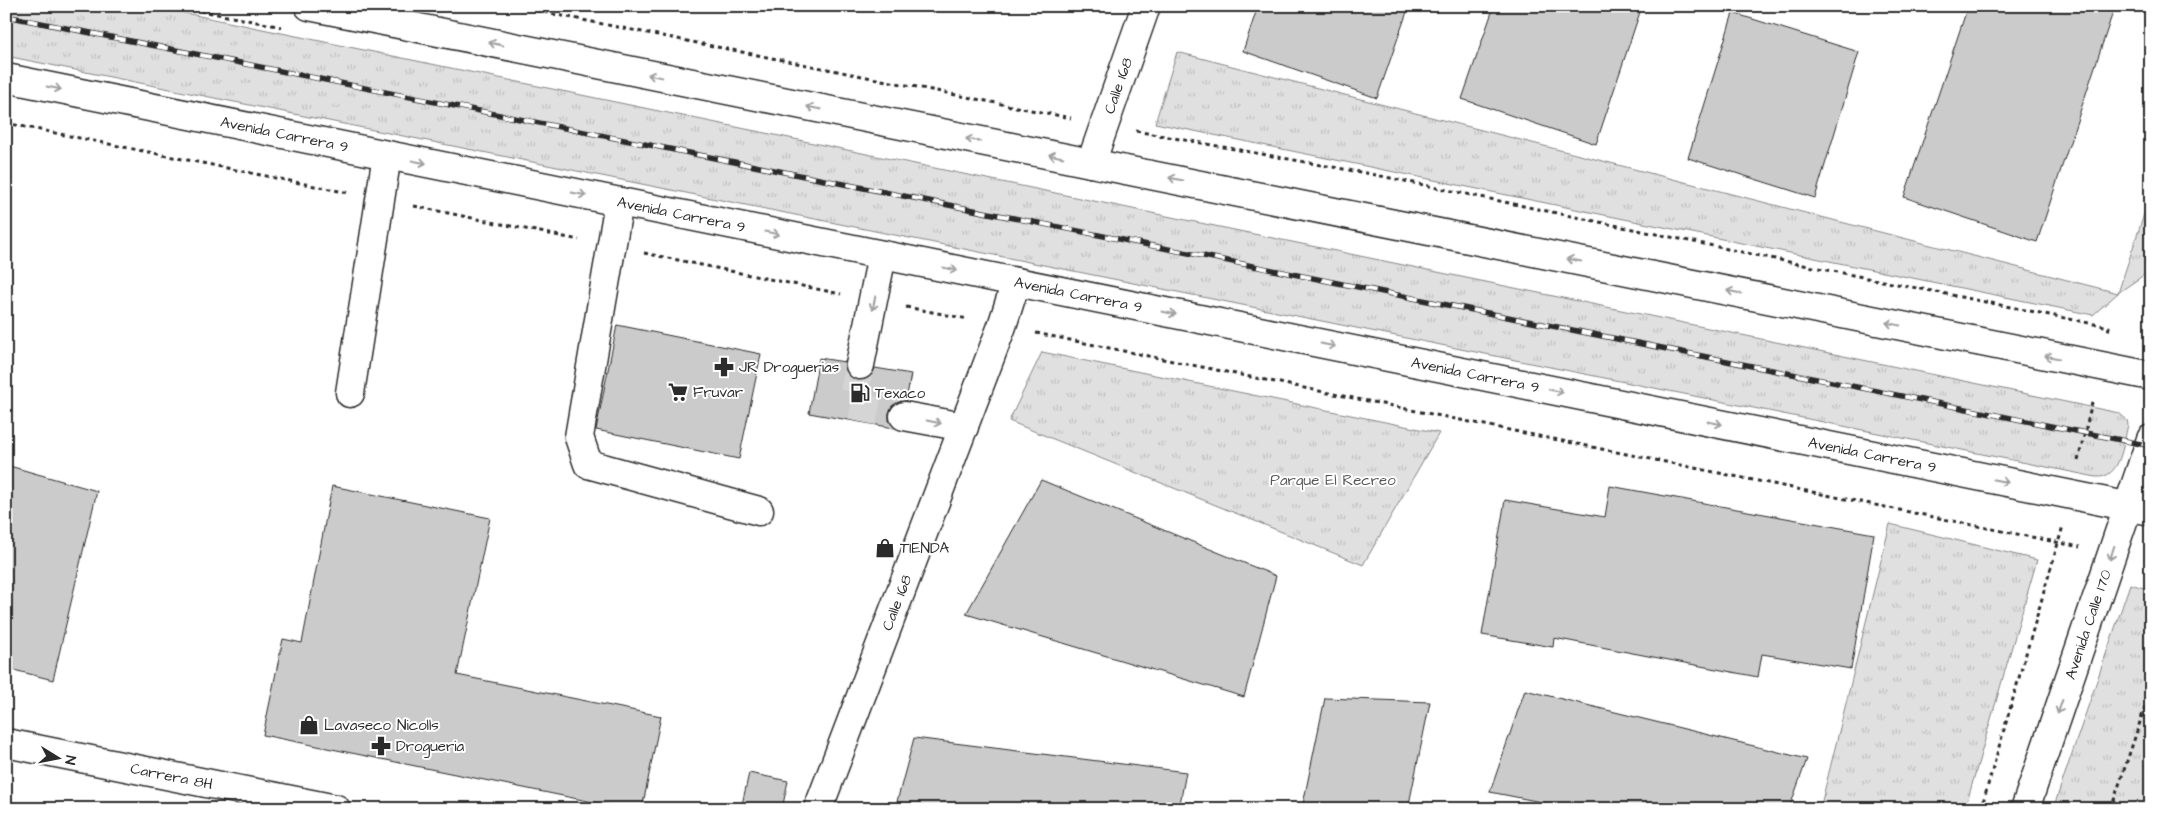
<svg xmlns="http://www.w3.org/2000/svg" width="2157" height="815" font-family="'Architects Daughter',sans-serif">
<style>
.grass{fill:url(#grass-tufts);stroke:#868686}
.building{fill:#cbcbcb;stroke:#2b2b2b}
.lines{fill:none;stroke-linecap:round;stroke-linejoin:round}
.minor-tunnel{stroke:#d5d5d5;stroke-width:28;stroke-dasharray:28 14;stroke-linecap:butt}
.minor-casing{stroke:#2b2b2b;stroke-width:31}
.major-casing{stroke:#2b2b2b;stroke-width:31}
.path{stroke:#2b2b2b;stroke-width:3;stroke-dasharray:4 4;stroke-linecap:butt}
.minor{stroke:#fff;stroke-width:28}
.major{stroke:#fff;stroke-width:28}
.rail-casing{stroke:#2b2b2b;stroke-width:5.5}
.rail{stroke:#fff;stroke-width:4;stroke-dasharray:11;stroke-linecap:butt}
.oneway{stroke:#a0a0a0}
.labels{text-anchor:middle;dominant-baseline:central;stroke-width:4;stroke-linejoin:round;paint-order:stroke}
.street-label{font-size:15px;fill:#2b2b2b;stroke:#fff}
.poi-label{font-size:15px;fill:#2b2b2b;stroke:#fff;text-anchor:start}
.park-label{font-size:15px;fill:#585858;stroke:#fff}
</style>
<defs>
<pattern id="grass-tufts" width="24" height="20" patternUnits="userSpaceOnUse" patternTransform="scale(1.25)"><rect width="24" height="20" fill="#e0e0e0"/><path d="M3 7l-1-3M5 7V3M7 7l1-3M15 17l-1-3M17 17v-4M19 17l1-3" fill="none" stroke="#c0c0c0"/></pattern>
</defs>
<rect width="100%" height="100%" fill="#fff"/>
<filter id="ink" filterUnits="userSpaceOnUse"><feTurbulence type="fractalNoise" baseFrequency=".02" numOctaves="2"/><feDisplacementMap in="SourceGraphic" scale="10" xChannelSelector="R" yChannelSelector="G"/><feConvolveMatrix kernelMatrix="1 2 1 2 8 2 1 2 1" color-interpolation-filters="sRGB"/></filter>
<g filter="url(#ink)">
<!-- grass -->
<g class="grass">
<path d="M6 6H151L2119 413 2127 420 2128 425C2123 444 2121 479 2096 477L6 56Z"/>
<polygon points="1177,52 2118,293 2151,193 2151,270 2118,293 2093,315 1155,123"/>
<polygon points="1042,352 1439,433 1363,565 1009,421"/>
<polygon points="1890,524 2037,560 1965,809 1820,809"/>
<polygon points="2130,584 2151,590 2151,786 2143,809 2053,809"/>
</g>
<!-- building -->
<g class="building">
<polygon points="1258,6 1409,6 1377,98 1243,51"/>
<polygon points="1494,6 1642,6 1596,144 1462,99"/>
<polygon points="1968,6 2115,6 2037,242 1904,197"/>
<polygon points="1733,13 1859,52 1815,198 1688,158"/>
<polygon points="617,325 761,354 739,459 596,430"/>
<polygon points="819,358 845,362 845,370 849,376 857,380 865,380 871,376 875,368 911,374 906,401 898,402 892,406 889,413 889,421 894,428 809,413"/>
<polygon points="6,465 97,491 53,680 6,668"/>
<polygon points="1041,480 1276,576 1244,697 966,614"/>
<polygon points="332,486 490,518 457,675 661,716 642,809 627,809 263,735 283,639 302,643"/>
<polygon points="1610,486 1874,534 1851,669 1762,654 1758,677 1554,638 1553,647 1482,635 1505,500 1605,517"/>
<polygon points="1525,690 1807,759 1789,809 1577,809 1490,792"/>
<polygon points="1325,698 1430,702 1408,809 1302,809"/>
<polygon points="914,738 1186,772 1179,809 895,809"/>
<polygon points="749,773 788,781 782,809 741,809"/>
</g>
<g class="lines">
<!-- minor-tunnel -->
<polyline class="minor-tunnel" points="860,365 851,406 904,416"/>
<defs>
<g id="minor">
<path id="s1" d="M1091 163 1146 6"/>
<polyline points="619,202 579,437 588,464 759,511"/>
<polyline points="860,365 882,255"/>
<polyline points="350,393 387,155"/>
<polyline points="904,416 964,427"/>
<path id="s2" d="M6 743 336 809"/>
<path id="s3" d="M818 809 1002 326 1016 282"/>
</g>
<g id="major">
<polyline points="309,6 2151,376"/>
<path id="s4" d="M6 78 2151 511"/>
<path id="s5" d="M2025 809 2151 439"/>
</g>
</defs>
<!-- minor casing -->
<use href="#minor" class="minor-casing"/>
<!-- major casing -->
<use href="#major" class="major-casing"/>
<!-- path -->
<g class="path">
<polyline points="177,6 282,27"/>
<polyline points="513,6 1071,118"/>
<polyline points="6,123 349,193"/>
<polyline points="1136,131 1376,175 1813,267 2109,327 2108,332"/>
<polyline points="414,206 579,240"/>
<polyline points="644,253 841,294"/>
<polyline points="906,307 968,319"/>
<polyline points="1036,333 2080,547"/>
<polyline points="2078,461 2093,399"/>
<polyline points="1981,809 2063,526"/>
<polyline points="2111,809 2151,689"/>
</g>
<!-- minor -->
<use href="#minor" class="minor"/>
<!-- major -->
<use href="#major" class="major"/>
<defs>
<polyline id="rail" points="6,16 2151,446"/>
</defs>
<!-- rail casing -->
<use href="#rail" class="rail-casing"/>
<!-- rail -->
<use href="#rail" class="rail"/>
</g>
<!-- one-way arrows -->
<defs><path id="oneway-shaft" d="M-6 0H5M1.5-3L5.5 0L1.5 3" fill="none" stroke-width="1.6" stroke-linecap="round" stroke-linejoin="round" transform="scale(1.25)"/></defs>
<g class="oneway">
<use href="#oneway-shaft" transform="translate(496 44) rotate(-169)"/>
<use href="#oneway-shaft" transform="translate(655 76) rotate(-169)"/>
<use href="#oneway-shaft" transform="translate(54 88) rotate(11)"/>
<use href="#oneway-shaft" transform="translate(814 108) rotate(-169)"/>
<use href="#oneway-shaft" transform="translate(973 140) rotate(-169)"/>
<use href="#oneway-shaft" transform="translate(1056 156) rotate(-169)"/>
<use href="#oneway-shaft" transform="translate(419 162) rotate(11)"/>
<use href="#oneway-shaft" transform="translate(1176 179) rotate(-169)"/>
<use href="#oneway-shaft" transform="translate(579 194) rotate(11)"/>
<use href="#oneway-shaft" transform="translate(772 233) rotate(11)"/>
<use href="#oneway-shaft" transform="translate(1574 260) rotate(-169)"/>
<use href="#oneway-shaft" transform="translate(950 269) rotate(11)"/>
<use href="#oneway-shaft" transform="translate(1734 292) rotate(-169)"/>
<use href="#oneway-shaft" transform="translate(874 303) rotate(101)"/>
<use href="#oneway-shaft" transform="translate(1169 313) rotate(11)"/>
<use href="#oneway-shaft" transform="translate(1893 324) rotate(-169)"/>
<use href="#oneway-shaft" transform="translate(1328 345) rotate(11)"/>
<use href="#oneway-shaft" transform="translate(2052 357) rotate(-169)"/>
<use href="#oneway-shaft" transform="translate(1556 391) rotate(11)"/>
<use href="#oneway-shaft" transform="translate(934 422) rotate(11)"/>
<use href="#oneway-shaft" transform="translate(1715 423) rotate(11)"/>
<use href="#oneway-shaft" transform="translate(2001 481) rotate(11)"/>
<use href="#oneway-shaft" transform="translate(2112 553) rotate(108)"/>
<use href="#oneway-shaft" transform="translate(2060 707) rotate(109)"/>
</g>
</g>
<!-- icons -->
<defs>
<symbol id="pharmacy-bare" viewBox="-9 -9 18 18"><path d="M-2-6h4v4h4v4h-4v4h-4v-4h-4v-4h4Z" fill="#2b2b2b" stroke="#fff" stroke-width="2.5" paint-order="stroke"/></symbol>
<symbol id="supermarket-bare" viewBox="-9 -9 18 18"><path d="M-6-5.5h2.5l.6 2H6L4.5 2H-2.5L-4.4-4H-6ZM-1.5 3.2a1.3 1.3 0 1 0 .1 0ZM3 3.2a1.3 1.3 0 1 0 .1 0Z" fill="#2b2b2b" stroke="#fff" stroke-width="2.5" paint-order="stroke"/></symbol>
<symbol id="fuel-bare" viewBox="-9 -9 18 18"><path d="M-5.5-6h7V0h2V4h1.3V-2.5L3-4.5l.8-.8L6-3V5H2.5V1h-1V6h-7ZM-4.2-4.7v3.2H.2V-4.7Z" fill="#2b2b2b" stroke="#fff" stroke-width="2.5" paint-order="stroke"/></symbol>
<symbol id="shop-bare" viewBox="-9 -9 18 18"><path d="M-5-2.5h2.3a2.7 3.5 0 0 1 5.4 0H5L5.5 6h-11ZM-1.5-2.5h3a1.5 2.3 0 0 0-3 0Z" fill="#2b2b2b" stroke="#fff" stroke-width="2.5" paint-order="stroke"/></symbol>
</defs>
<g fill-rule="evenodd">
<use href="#pharmacy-bare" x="710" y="353" width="28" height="28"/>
<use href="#supermarket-bare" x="664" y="378" width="28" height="28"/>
<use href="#fuel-bare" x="846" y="379" width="28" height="28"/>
<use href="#shop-bare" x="871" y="534" width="28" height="28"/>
<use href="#shop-bare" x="295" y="711" width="28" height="28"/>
<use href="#pharmacy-bare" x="367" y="732" width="28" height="28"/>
</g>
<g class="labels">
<!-- street labels -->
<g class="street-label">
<text stroke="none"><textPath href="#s1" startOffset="82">Calle 168</textPath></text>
<text stroke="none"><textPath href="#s4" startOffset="284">Avenida Carrera 9</textPath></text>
<text stroke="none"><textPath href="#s4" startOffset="689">Avenida Carrera 9</textPath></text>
<text stroke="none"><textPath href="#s4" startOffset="1094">Avenida Carrera 9</textPath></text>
<text stroke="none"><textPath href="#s4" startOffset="1499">Avenida Carrera 9</textPath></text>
<text stroke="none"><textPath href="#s4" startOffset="1904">Avenida Carrera 9</textPath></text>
<text stroke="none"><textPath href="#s3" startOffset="221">Calle 168</textPath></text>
<text stroke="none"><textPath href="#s5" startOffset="195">Avenida Calle 170</textPath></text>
<text stroke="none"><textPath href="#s2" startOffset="169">Carrera 8H</textPath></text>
</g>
<!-- poi labels -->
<g class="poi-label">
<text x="739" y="367">JR Droguerias</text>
<text x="693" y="392">Fruvar</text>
<text x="875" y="393">Texaco</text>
<text x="900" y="548">TIENDA</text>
<text x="324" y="725">Lavaseco Nicolls</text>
<text x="396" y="746">Drogueria</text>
</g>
<!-- park labels -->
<g class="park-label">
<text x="1333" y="480">Parque El Recreo</text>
</g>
</g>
<!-- margin -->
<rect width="2157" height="815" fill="none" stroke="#fff" stroke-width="25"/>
<rect x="12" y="12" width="2132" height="790" fill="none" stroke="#2b2b2b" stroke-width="2" filter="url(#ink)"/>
<!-- north arrow -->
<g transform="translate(58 758) rotate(100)" stroke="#ffffff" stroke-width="4" paint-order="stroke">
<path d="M0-4L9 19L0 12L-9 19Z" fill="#2b2b2b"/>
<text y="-8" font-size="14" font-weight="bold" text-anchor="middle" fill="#2b2b2b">N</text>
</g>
</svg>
